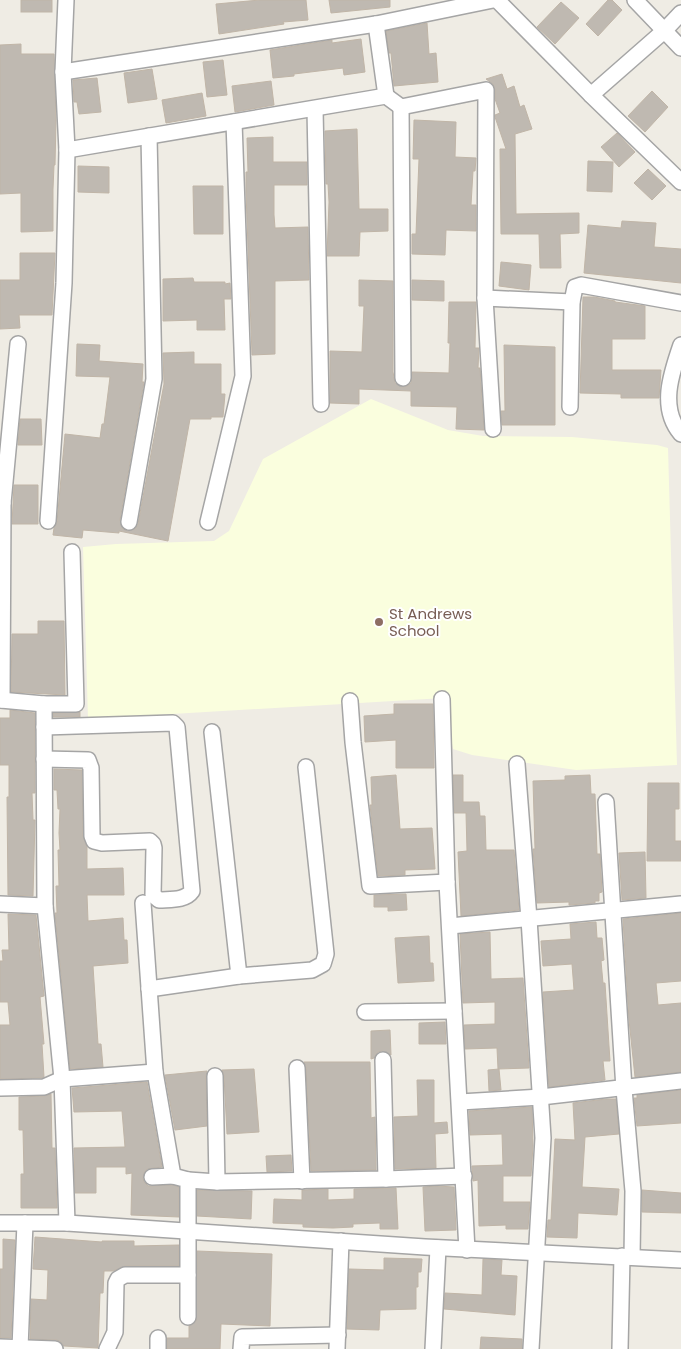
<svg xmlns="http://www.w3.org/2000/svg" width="681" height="1349" font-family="Poppins,sans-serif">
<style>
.education{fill:#fafede}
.building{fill:#bfb9b1;stroke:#c0b5a7}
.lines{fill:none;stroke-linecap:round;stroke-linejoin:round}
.minor-casing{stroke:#a5a5a5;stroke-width:18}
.minor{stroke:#fff;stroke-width:15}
.education-dot{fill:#8d6e63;stroke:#fff;stroke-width:2}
.labels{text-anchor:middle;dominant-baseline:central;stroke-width:4;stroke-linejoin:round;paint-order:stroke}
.education-label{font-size:15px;fill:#785e54;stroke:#fff;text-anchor:start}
</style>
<rect width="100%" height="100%" fill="#efece4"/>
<!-- education -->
<polygon class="education" points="371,399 448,430 483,436 572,437 657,445 668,448 677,765 576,770 472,755 453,749 444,698 88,719 83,547 116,544 214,541 229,531 263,459"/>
<!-- building -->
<g class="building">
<rect x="21" y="0" width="31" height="12"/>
<polygon points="260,0 306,0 308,20 283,22 284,24 219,34 216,4"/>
<polygon points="329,0 390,0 390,7 331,13"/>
<polygon points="608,0 612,0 622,10 598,36 586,24"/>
<polygon points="561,2 579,18 555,44 537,27"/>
<polygon points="427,23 429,54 436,53 438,82 394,86 391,53 389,53 386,31"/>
<polygon points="361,39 365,72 344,75 343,68 294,74 294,76 273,78 270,50 332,40 332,43"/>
<polygon points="21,44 21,54 54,54 56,120 55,165 54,165 53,189 53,231 21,232 21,193 0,194 0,45"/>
<polygon points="223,60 227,95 207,97 203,62"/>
<polygon points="152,69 157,99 128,103 124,73"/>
<polygon points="502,74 507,89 514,86 520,107 524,105 532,129 515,134 516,214 579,213 579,233 560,234 561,268 540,268 539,234 501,234 500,149 506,149 495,117 495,115 500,113 495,99 495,90 493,84 486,79"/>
<polygon points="97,78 101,112 79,114 77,102 74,102 73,80"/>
<polygon points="271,81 274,105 235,112 232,86"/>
<polygon points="652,91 668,107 645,132 628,116"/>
<polygon points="202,93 206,116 166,123 162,100"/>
<polygon points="414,120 456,122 455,157 476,158 475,171 473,171 471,205 476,205 476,231 446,230 445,255 412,254 412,234 416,234 419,159 413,159"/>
<polygon points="357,129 359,209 388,209 388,231 360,232 359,256 327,256 329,202 328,184 326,184 325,131"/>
<polygon points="617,133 635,152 619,167 601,147"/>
<polygon points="273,137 273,162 307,162 307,185 274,185 274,215 275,228 308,227 309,280 275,281 275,354 252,355 246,192 246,172 248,172 247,138"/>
<polygon points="588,161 613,162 612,192 587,191"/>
<polygon points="78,166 109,167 109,193 78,192"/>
<polygon points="648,169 666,186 652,200 634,183"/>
<polygon points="193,186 223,186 223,234 194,234"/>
<polygon points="622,221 656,223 654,247 681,249 681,283 584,273 588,225 621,228"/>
<polygon points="20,253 55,253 52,315 19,315 20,328 0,329 0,280 20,280"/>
<polygon points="501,262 531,265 529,290 499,286"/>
<polygon points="193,278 194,282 225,282 225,284 230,283 231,299 224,299 225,330 197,330 197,320 163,321 163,279"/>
<polygon points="359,280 393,281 393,372 395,383 403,387 407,386 411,383 412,372 449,373 450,343 448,343 449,302 476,302 475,348 479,348 478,368 480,368 484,430 456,429 457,407 411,406 411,391 359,389 359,404 330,403 330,351 362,352 364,306 359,306"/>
<polygon points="412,280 444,281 444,301 412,300"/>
<polygon points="583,297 594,297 615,301 615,302 645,306 645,339 612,339 612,370 661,370 659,398 621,398 621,394 580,393"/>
<polygon points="77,344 100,345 99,361 143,364 142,382 144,382 120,520 123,529 128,531 136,528 138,524 164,384 163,353 194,352 194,364 221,364 221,394 225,394 223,417 211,417 211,419 190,419 168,541 119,531 119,533 83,530 82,538 53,535 54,528 57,522 65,434 100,438 102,424 104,424 107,401 110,377 76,376"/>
<polygon points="504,345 555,347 555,425 502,425 501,411 505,411"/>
<polygon points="20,419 41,419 42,445 18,445"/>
<polygon points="14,485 38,485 38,524 12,524"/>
<polygon points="38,621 64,621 65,695 11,692 12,634 38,634"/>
<polygon points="394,704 433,704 434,768 396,768 396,740 365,742 364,716 394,714"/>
<polygon points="10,710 35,713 35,793 32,793 33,820 35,820 33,896 8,895 7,797 9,797 9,765 0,765 0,718 10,718"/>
<polygon points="80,712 80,717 53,717 53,713"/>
<polygon points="54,769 82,770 83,836 87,847 87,869 123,868 124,895 87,895 88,921 123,918 124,940 127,940 128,963 93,966 98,1044 101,1044 103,1067 70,1069 55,913 57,913 56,886 59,886 58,850 60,850 59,833 60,809 58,809 57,790 54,790"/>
<polygon points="396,775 400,829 432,828 435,869 405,870 405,875 378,876 370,805 372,805 371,777"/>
<polygon points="453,775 463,775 463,802 479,802 480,816 485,816 486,850 514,850 519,910 461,916 458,852 467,851 466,813 454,813"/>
<polygon points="590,775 591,794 595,794 597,854 600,854 602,892 599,893 599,901 595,901 595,903 569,905 569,902 537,903 533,849 535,849 533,781 565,780 565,776"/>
<polygon points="648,783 679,783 679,809 675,809 675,841 681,841 681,861 647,861"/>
<polygon points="645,852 646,898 622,900 619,853"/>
<polygon points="406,894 407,910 388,911 388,907 374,907 374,895"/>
<polygon points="681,913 681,981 656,983 658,1005 681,1003 681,1072 635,1077 629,1020 623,919"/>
<polygon points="8,914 36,915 44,996 40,997 44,1044 42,1044 44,1077 42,1078 0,1079 0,1025 10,1025 8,1002 0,1002 0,961 3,961 2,950 9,950"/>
<polygon points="596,922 597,938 602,938 604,960 601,961 603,983 605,983 609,1046 610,1061 603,1061 605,1080 549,1087 543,992 574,990 572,964 543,966 541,941 571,939 570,924"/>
<polygon points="490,932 491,979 523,978 529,1068 498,1069 497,1048 465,1049 464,1025 495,1024 495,1002 463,1003 460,934"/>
<polygon points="429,936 430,963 433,963 434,981 398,983 395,938"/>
<polygon points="445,1022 446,1044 419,1044 419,1023"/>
<polygon points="390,1030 391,1055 382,1051 378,1052 374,1058 371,1059 371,1031"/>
<polygon points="304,1062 370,1062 371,1118 375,1117 376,1170 311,1171 306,1068"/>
<polygon points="254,1069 259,1132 227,1134 224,1076 222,1070"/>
<polygon points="499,1069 501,1090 489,1091 488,1070"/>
<polygon points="207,1071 206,1076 207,1126 175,1130 165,1075"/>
<polygon points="417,1080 434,1080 434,1123 447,1122 448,1133 435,1134 436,1168 395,1169 394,1117 418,1116"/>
<polygon points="147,1082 162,1167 147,1169 144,1173 143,1178 144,1182 148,1186 172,1185 179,1187 179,1217 131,1215 132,1173 126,1174 126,1167 96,1167 96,1193 75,1193 74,1148 125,1147 122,1111 74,1112 72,1088"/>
<polygon points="681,1090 681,1123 637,1126 634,1098 637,1098 637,1095"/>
<polygon points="51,1094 52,1148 55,1148 57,1208 21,1208 21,1174 24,1174 23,1130 19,1130 19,1097 44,1096"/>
<polygon points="606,1099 616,1099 619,1134 585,1137 582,1187 619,1189 617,1215 578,1213 577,1238 547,1237 548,1220 551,1220 555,1139 575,1140 573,1103"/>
<polygon points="532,1107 533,1146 531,1176 503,1176 503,1202 530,1202 528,1229 506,1229 506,1225 479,1226 478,1180 473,1181 472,1166 503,1165 502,1134 470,1135 469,1111"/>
<polygon points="291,1155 292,1171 267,1172 266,1156"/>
<polygon points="437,1186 454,1187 456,1230 425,1231 423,1187"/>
<polygon points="396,1188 398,1229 380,1229 380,1223 353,1224 353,1227 333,1228 303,1227 303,1224 273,1223 274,1199 302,1200 302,1190 328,1189 328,1200 354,1199 354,1189"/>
<polygon points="197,1190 252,1191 251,1219 197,1216"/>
<polygon points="642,1190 681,1193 681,1213 642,1212"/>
<polygon points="35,1237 102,1242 102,1241 134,1241 134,1246 179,1245 179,1266 125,1266 113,1271 104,1271 103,1293 100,1293 98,1348 64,1346 60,1341 56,1340 30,1339 31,1299 47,1300 48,1270 33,1269"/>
<polygon points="3,1239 15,1240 11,1338 0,1338 0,1269 3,1269"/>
<polygon points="197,1251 272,1254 270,1326 221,1324 220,1349 167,1349 167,1338 189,1338 189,1326 196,1321"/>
<polygon points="384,1258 422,1259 421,1272 418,1272 418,1287 416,1287 416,1309 380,1310 379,1330 347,1329 349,1269 384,1270"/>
<polygon points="483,1259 502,1260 501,1275 517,1276 515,1315 444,1309 445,1293 482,1295"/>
<polygon points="481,1337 522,1339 522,1349 480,1349"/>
</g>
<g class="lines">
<defs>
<g id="minor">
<polyline points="497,0 591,95 681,182"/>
<polyline points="635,0 681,48"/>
<polyline points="376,24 386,96"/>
<polyline points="63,72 376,24 493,0"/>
<polyline points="591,95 664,31 681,13"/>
<polyline points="401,107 403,378"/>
<polyline points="315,109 321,404"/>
<polyline points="67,150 386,96 401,107 486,90 485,298 493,429"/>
<polyline points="485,298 572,302"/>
<path d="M681 345C671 374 659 408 681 434"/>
<polyline points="570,407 572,302 575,287 581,285 681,303"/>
<polyline points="0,503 3,503 2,700"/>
<polyline points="3,503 18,344"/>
<polyline points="48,521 64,283 67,150 63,72 66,0"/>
<polyline points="129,522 154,379 149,136"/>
<polyline points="208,522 243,376 234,122"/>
<polyline points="442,699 447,882 467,1250"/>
<polyline points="0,700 44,704 76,704 72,552"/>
<polyline points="350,701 353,742 370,886 447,882"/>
<polyline points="44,704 45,906 62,1079 67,1223"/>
<path d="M44 727 173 723 177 727 192 891C185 901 170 899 159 900L153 895 154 848 153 844 150 841 102 843 94 841 92 836 91 768 88 760 44 759"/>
<polyline points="212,732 239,976"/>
<polyline points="517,764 529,919 543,1138 531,1349"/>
<polyline points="606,802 624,1089 633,1191 632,1257"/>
<polyline points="143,903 155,1072 173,1176 188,1180 188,1317"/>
<polyline points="0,904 45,906"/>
<polyline points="450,926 681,904"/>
<polyline points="149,989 239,976 312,970 323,964 326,954 306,767"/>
<polyline points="365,1012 454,1011"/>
<polyline points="297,1068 302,1181"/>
<polyline points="215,1076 217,1182"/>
<polyline points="0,1088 44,1087 62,1079 155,1072"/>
<polyline points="460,1102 541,1097 681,1081"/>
<polyline points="152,1177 173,1176"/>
<polyline points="386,1179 464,1176"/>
<polyline points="188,1180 217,1182 386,1179 383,1060"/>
<polyline points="0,1223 67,1223 425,1247 681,1260"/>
<polyline points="0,1347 55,1349"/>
<polyline points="20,1348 25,1223"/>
<polyline points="107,1349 115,1332 116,1283 118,1279 125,1275 188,1275"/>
<polyline points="158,1349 158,1338"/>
<polyline points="241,1349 242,1337 338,1335"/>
<polyline points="337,1349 341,1241"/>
<polyline points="433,1349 438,1248"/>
<polyline points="620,1349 622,1256"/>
</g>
</defs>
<!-- minor casing -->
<use href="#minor" class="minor-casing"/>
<!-- minor -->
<use href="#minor" class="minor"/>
</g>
<!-- markers -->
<circle class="education-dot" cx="379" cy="622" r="5"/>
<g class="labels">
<!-- education labels -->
<g class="education-label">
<text x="389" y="613">St Andrews<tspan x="389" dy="17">School</tspan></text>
</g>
</g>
</svg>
